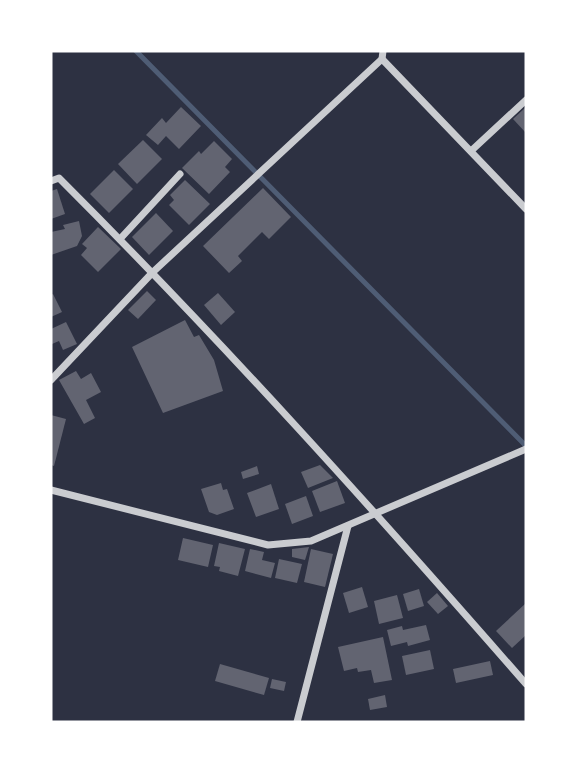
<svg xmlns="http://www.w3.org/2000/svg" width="577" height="773" font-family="Quicksand,sans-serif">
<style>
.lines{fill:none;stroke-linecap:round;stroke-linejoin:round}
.stream{stroke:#4f5d75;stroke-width:5}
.building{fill:#626471}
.minor{stroke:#caccd0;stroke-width:7}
</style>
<rect width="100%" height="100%" fill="#2d3142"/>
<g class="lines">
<!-- stream -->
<polyline class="stream" points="136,51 526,446"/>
</g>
<!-- building -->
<g class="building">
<polygon points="181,107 201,126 179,149 166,136 158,145 146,135 162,118 166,123"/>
<polygon points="526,107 526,133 513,119"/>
<polygon points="143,140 162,159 137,184 118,164"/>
<polygon points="214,141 232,159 225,167 230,172 209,194 182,168 199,151 201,154"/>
<polygon points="114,170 133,189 109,213 90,194"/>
<polygon points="185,180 210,204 189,225 169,205 174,200 170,195"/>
<polygon points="263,188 291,217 269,239 262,232 238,256 242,261 229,273 203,246"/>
<polygon points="57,189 65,214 51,219 51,191"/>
<polygon points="156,213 173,231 149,255 132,237"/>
<polygon points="79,221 82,236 77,246 51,255 51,232 65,229 63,225"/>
<polygon points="98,227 121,249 98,272 81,255 87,248 82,244"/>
<polygon points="147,291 156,300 138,319 128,310"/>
<polygon points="218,293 235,312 221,325 204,305"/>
<polygon points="53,294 62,312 51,317 51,295"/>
<polygon points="185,320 194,337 199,335 214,360 223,391 163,413 132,347"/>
<polygon points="66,322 77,344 63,350 59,341 52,344 51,329"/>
<polygon points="76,371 81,379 91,373 101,392 86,400 95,418 84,424 59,380"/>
<polygon points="51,415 66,419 54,466 51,465"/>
<polygon points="320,465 333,478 308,488 301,472"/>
<polygon points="257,466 259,474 243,479 241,472"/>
<polygon points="337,481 345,503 320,512 312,491"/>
<polygon points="221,483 223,490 227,489 234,509 217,515 209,512 201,489"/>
<polygon points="271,484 279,509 256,517 247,493"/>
<polygon points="306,496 313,516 292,524 285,504"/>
<polygon points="183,538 213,545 208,567 178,560"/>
<polygon points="219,543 245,549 238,576 219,571 220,567 214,566"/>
<polygon points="309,547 305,560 292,557 292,549"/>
<polygon points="250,549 264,552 262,560 275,563 271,578 245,571"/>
<polygon points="311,549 333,554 325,587 304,582"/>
<polygon points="279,559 302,564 297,583 275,578"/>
<polygon points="362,587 368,607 349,613 343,593"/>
<polygon points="419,589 424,606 408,611 403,594"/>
<polygon points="437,593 448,606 438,614 427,602"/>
<polygon points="397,595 403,618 379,624 374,601"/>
<polygon points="526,603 526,635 512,648 496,631"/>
<polygon points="426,625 430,640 408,646 407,642 391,646 387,630 402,626 403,630"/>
<polygon points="383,637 392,680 374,683 371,670 358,672 357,668 344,671 338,647"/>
<polygon points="430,650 434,669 406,675 402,656"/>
<polygon points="490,661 493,675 456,683 453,669"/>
<polygon points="220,664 269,678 264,695 215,681"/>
<polygon points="272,679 286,682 284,691 270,688"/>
<polygon points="385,695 387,707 370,710 368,699"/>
</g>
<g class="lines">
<!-- minor -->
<g class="minor">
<polyline points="382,59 526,209"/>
<polyline points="471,151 526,100"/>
<path d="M51 181 59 178C222 341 375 511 526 684"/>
<polyline points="120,239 180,174"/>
<polyline points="51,380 153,272 382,59 383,51"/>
<polyline points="51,490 268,545 311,541 526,449"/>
<polyline points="297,722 348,526"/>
</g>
</g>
<!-- border -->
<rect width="577" height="773" fill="none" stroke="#ffffff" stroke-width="105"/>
</svg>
